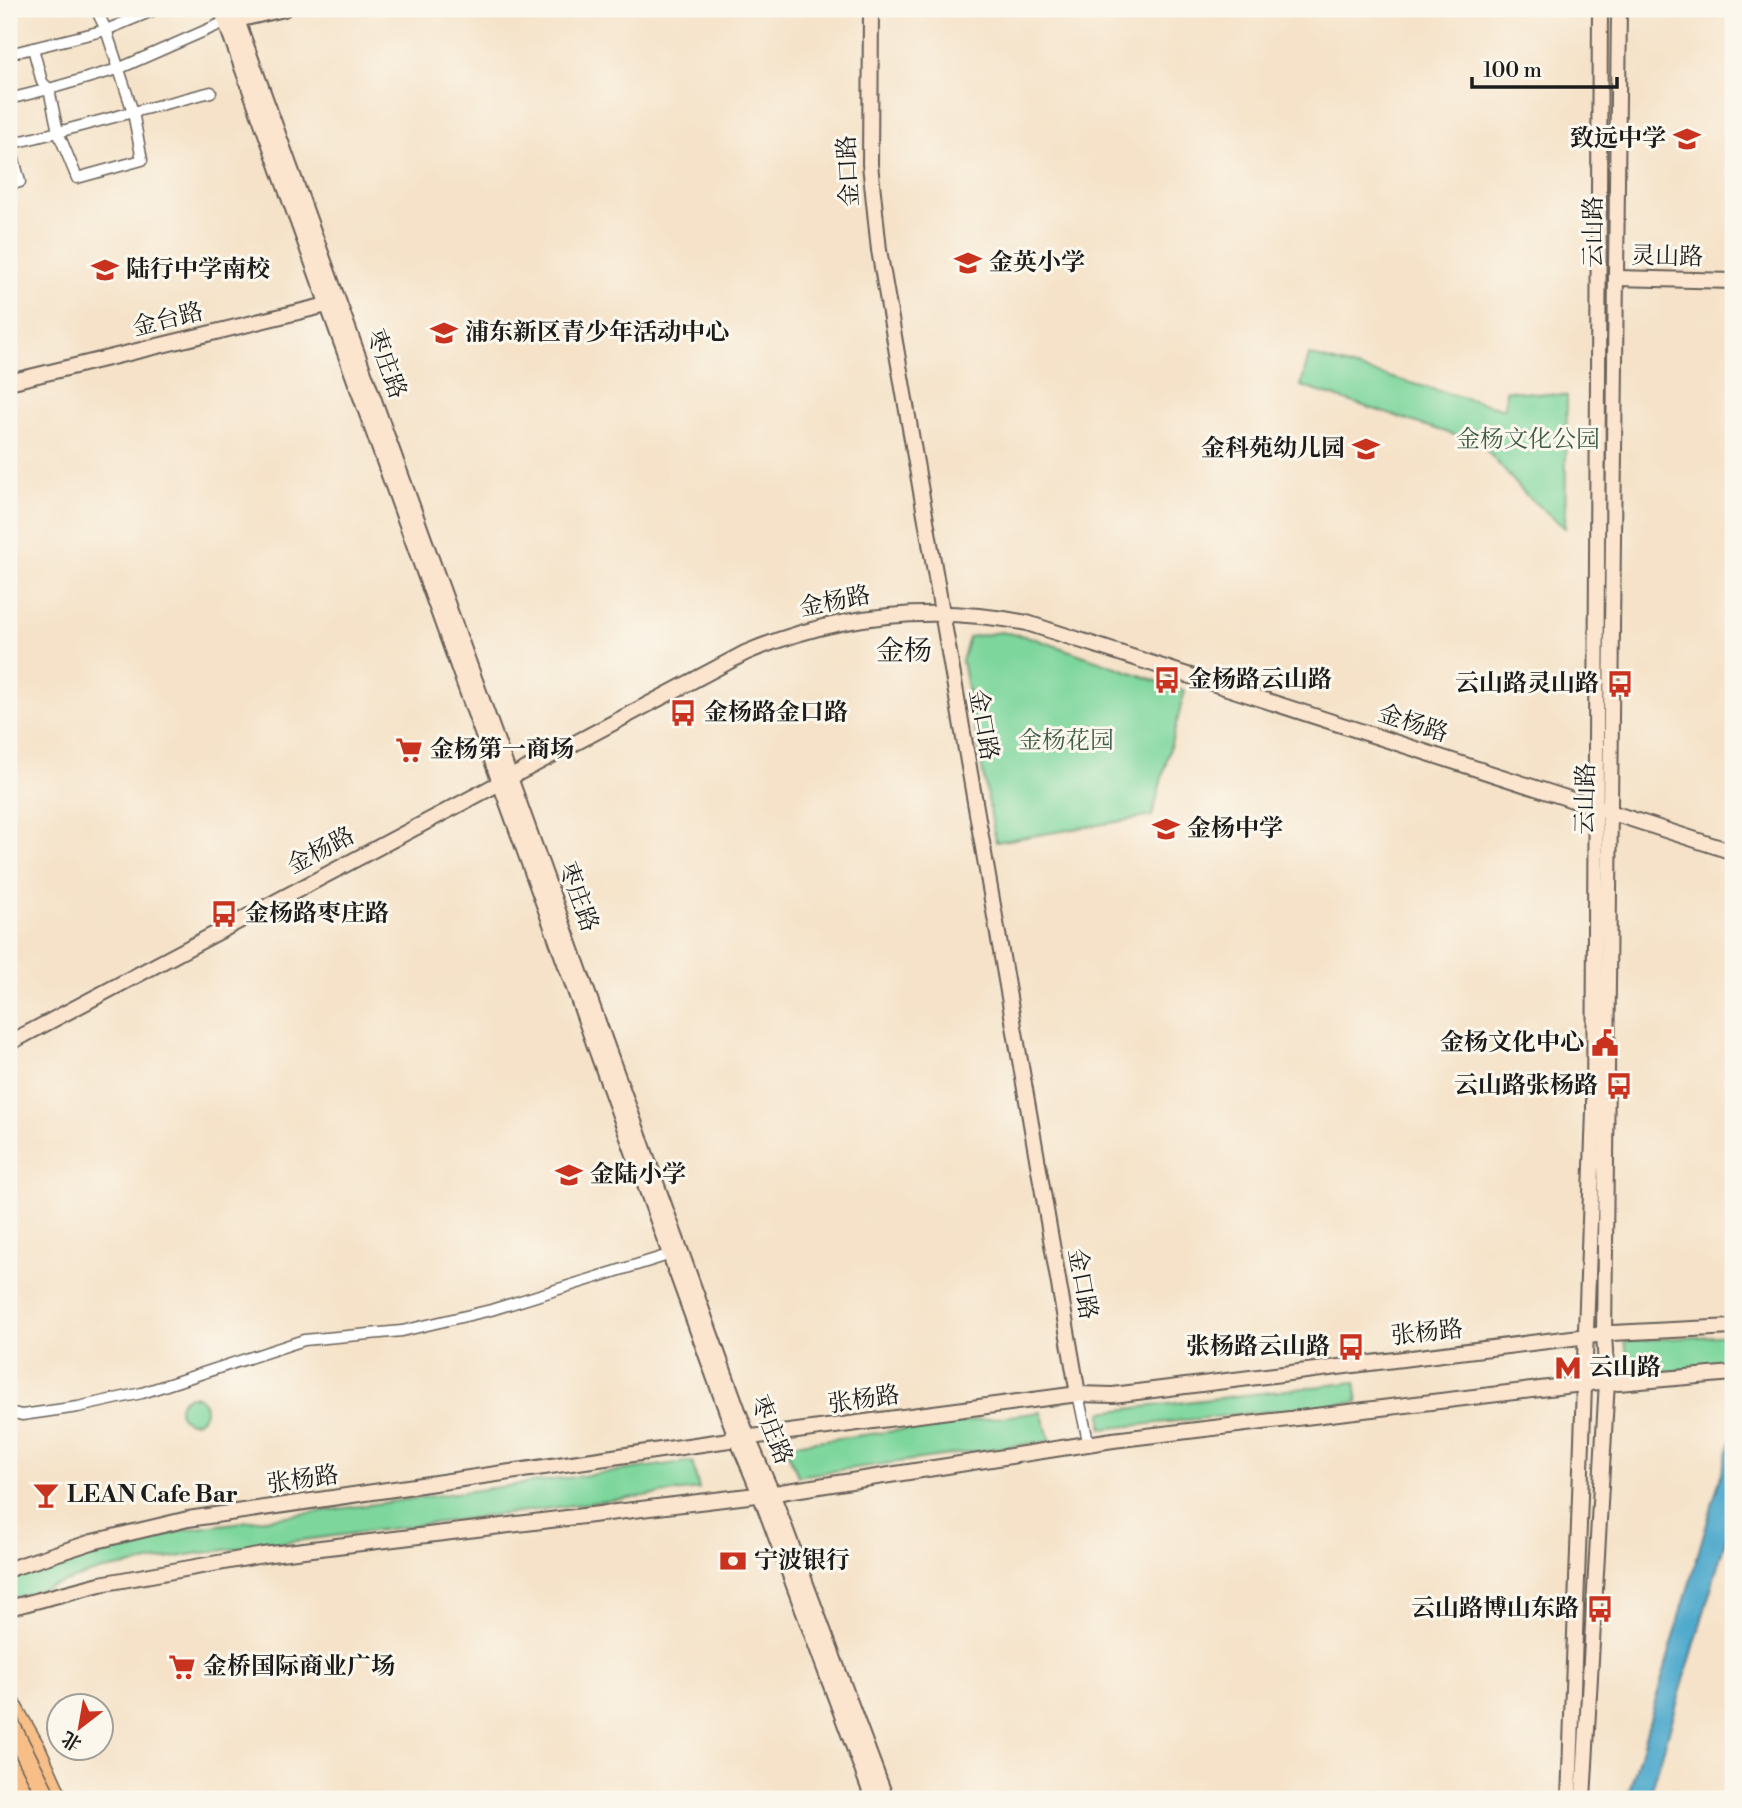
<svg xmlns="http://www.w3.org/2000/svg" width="1742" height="1808" font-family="'Libre Bodoni','Noto Serif SC',serif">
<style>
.green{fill:#7dd69c;stroke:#4c795c;stroke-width:2}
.water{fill:#4ea9cc;stroke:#356274;stroke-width:2}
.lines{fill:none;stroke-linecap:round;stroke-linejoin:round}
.street-casing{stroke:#686158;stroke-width:13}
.secondary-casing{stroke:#686158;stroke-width:18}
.primary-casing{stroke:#686158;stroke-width:19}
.highway-casing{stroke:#686158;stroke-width:21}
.street{stroke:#fff;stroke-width:10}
.secondary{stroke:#fce5cf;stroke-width:14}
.primary{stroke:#f7be87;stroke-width:16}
.highway{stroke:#f7be87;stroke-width:18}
.highway-bridge-casing{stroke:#686158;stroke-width:21;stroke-linecap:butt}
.highway-bridge{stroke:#f7be87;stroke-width:18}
.labels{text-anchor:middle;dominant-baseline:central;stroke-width:6;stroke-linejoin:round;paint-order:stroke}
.poi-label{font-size:24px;font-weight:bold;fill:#1c1c1c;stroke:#fbf7ec;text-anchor:start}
.street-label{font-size:24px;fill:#1c1c1c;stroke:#fbf7ec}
.park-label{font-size:24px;fill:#3e5d49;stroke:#fbf7ec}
.quarter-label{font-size:28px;fill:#1c1c1c;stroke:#fbf7ec}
</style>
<rect width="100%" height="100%" fill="#fbf7ec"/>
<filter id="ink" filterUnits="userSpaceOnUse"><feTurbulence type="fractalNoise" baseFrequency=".0143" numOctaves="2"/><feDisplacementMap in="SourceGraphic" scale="14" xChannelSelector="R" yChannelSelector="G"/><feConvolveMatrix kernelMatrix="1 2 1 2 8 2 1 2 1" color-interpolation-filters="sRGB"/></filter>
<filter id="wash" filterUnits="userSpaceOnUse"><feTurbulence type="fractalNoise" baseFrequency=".00686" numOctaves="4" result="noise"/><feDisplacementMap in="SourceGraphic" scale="28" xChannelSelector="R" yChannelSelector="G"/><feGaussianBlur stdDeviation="1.57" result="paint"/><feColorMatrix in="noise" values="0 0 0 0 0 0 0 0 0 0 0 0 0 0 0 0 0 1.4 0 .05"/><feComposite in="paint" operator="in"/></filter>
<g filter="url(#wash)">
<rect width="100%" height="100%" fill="#f5e2c8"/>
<!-- green -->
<g class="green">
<polygon points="1309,355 1505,409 1506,390 1567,396 1565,528 1527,496 1480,443 1301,386"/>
<polygon points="1001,632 1030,637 1185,691 1152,816 996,842 962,661 969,637"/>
<polygon points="1733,1335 1733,1367 1630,1374 1625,1341"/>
<polygon points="1355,1382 1358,1402 1102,1429 1102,1412"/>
<circle cx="192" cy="1409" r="13"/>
<polygon points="1041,1412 1050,1441 798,1476 785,1445"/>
<polygon points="692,1461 699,1489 194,1554 99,1571 9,1600 9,1580 97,1551 190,1529"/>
</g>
<!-- water -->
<polygon class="water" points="1733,1433 1733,1514 1649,1799 1627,1799"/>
</g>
<g filter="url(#ink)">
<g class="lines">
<defs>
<g id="street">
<polyline points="96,9 106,30"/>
<polyline points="108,35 106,30 157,9"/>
<polyline points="33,48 42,82 49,89 118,69"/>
<polyline points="9,54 106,30 133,112 211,92"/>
<polyline points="116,63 118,69 218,25"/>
<polyline points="9,99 49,89 58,132 133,112 142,160 77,178 58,132 10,144 20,182 9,184"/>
<polyline points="1078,1394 1089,1446"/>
<polyline points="9,1412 22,1415 78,1407 142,1393 304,1340 402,1331 491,1310 662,1257"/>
</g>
<g id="secondary">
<polyline points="221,9 733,1429 760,1494 873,1799"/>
<polyline points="233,9 748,1438 772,1493 886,1799"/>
<polyline points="871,9 870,164 879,250 1078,1394"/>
<polyline points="237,20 284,9"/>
<polyline points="1617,278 1733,281"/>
<polyline points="9,382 327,305"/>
<path d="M9 1043 745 653C837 614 929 604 1027 623L1733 852"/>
<polyline points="9,1569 92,1542 188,1519 736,1439 1078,1394 1113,1395 1612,1333 1733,1327"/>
<polyline points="9,1608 100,1584 263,1555 781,1492 1113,1440 1607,1381 1618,1383 1733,1373"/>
<polyline points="1569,1799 1594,1111 1600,9"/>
<polyline points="1583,1799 1607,1381 1604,1335 1619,9"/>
</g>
<g id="primary">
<polyline points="9,1699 37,1748 60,1799"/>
<polyline points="9,1746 19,1764 38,1787"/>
<polyline points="9,1790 13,1799"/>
</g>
<polyline id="highway" points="9,1770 23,1799"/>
</defs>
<!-- street casing -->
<use href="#street" class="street-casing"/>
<!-- secondary casing -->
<use href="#secondary" class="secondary-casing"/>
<!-- primary casing -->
<use href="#primary" class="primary-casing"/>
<!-- highway casing -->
<use href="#highway" class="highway-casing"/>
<!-- street -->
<use href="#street" class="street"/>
<!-- secondary -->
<use href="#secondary" class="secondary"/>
<!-- primary -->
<use href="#primary" class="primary"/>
<!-- highway -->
<use href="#highway" class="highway"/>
<defs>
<polyline id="highway-bridge" points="9,1722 48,1799"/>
</defs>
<!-- highway-bridge casing -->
<use href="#highway-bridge" class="highway-bridge-casing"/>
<!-- highway-bridge -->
<use href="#highway-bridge" class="highway-bridge"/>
</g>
</g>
<!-- icons -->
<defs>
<symbol id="school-bare" viewBox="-9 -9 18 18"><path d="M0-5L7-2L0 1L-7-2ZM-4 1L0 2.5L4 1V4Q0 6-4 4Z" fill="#c8321e" stroke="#fbf7ec" stroke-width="2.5" paint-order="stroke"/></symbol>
<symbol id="bus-bare" viewBox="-9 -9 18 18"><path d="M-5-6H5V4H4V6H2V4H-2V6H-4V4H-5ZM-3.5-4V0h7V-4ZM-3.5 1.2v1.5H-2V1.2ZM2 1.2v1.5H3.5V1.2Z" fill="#c8321e" stroke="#fbf7ec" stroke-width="2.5" paint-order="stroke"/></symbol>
<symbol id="supermarket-bare" viewBox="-9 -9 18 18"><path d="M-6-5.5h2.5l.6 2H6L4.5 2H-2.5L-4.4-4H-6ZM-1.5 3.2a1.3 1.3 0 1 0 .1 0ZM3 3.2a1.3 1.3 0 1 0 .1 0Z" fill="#c8321e" stroke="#fbf7ec" stroke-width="2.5" paint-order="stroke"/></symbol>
<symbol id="civic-bare" viewBox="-9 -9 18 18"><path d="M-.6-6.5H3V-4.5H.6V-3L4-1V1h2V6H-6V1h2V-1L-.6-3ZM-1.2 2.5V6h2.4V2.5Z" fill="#c8321e" stroke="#fbf7ec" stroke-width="2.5" paint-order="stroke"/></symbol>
<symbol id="metro-bare" viewBox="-9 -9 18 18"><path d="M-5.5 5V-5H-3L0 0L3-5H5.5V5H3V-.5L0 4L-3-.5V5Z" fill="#c8321e" stroke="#fbf7ec" stroke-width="2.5" paint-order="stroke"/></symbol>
<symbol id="bar-bare" viewBox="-9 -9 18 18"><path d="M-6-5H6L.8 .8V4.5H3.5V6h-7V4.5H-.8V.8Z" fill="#c8321e" stroke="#fbf7ec" stroke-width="2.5" paint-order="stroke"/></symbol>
<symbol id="bank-bare" viewBox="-9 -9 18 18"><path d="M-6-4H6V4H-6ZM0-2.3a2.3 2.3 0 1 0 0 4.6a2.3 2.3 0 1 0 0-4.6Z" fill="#c8321e" stroke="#fbf7ec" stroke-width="2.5" paint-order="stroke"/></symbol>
</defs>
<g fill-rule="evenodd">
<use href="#school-bare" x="1668" y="120" width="38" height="38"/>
<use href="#school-bare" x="949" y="244" width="38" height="38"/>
<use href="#school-bare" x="86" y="251" width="38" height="38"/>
<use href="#school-bare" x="425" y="314" width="38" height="38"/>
<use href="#school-bare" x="1347" y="430" width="38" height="38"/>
<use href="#bus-bare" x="1148" y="661" width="38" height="38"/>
<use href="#bus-bare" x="1601" y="665" width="38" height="38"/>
<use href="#bus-bare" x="664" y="694" width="38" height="38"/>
<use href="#supermarket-bare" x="390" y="731" width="38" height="38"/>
<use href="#school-bare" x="1147" y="810" width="38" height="38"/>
<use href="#bus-bare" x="205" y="895" width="38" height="38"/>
<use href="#civic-bare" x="1586" y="1024" width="38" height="38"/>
<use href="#bus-bare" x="1600" y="1067" width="38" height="38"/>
<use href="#school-bare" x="550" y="1156" width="38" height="38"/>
<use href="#bus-bare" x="1332" y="1328" width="38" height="38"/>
<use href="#metro-bare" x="1549" y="1349" width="38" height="38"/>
<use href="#bar-bare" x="27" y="1476" width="38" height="38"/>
<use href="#bank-bare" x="714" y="1542" width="38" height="38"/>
<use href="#bus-bare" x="1581" y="1590" width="38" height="38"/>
<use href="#supermarket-bare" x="163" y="1648" width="38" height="38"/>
</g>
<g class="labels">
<!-- poi labels -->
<g class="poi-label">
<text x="1666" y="139" text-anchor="end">致远中学</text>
<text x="989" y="263">金英小学</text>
<text x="126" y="270">陆行中学南校</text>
<text x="465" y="333">浦东新区青少年活动中心</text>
<text x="1345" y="449" text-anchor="end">金科苑幼儿园</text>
<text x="1188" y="680">金杨路云山路</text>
<text x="1599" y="684" text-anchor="end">云山路灵山路</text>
<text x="704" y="713">金杨路金口路</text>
<text x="430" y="750">金杨第一商场</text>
<text x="1187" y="829">金杨中学</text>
<text x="245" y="914">金杨路枣庄路</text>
<text x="1584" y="1043" text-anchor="end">金杨文化中心</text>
<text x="1598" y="1086" text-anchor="end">云山路张杨路</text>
<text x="590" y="1175">金陆小学</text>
<text x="1330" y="1347" text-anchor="end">张杨路云山路</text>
<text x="1589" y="1368">云山路</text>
<text x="67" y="1495">LEAN Cafe Bar</text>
<text x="754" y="1561">宁波银行</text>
<text x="1579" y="1609" text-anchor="end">云山路博山东路</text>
<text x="203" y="1667">金桥国际商业广场</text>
</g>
<!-- street labels -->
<g class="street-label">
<text transform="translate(849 171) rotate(-93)">金口路</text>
<text transform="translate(1594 232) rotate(-90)">云山路</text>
<text transform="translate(1667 257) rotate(1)">灵山路</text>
<text transform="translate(168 320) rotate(-14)">金台路</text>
<text transform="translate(386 364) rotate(70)">枣庄路</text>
<text transform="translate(835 602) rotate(-11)">金杨路</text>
<text transform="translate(1413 724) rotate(18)">金杨路</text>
<text transform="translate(983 725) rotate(80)">金口路</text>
<text transform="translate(1586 799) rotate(-89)">云山路</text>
<text transform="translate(321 851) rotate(-28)">金杨路</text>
<text transform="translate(578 897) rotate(70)">枣庄路</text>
<text transform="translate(1082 1284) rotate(80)">金口路</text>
<text transform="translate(1427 1333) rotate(-6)">张杨路</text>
<text transform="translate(864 1400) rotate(-8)">张杨路</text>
<text transform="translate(771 1430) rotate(68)">枣庄路</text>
<text transform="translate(303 1480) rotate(-8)">张杨路</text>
</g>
<!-- park labels -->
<g class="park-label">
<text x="1528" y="440">金杨文化公园</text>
<text x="1066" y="741">金杨花园</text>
</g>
<!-- quarter labels -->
<g class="quarter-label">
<text x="904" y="651">金杨</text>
</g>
</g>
<!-- margin -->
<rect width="1742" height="1808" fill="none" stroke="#fbf7ec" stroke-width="35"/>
<!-- north arrow -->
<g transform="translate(80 1727) rotate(211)"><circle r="33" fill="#fbf7ec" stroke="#a29f99" stroke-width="2"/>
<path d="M0-5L12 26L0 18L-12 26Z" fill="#c8321e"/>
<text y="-10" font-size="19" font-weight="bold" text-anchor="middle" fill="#1c1c1c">北</text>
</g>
<!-- scale -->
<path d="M1472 77v10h145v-10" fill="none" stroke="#1c1c1c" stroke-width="3.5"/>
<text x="1483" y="77" font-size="21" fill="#1c1c1c" stroke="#fbf7ec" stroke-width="5" paint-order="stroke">100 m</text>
</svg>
